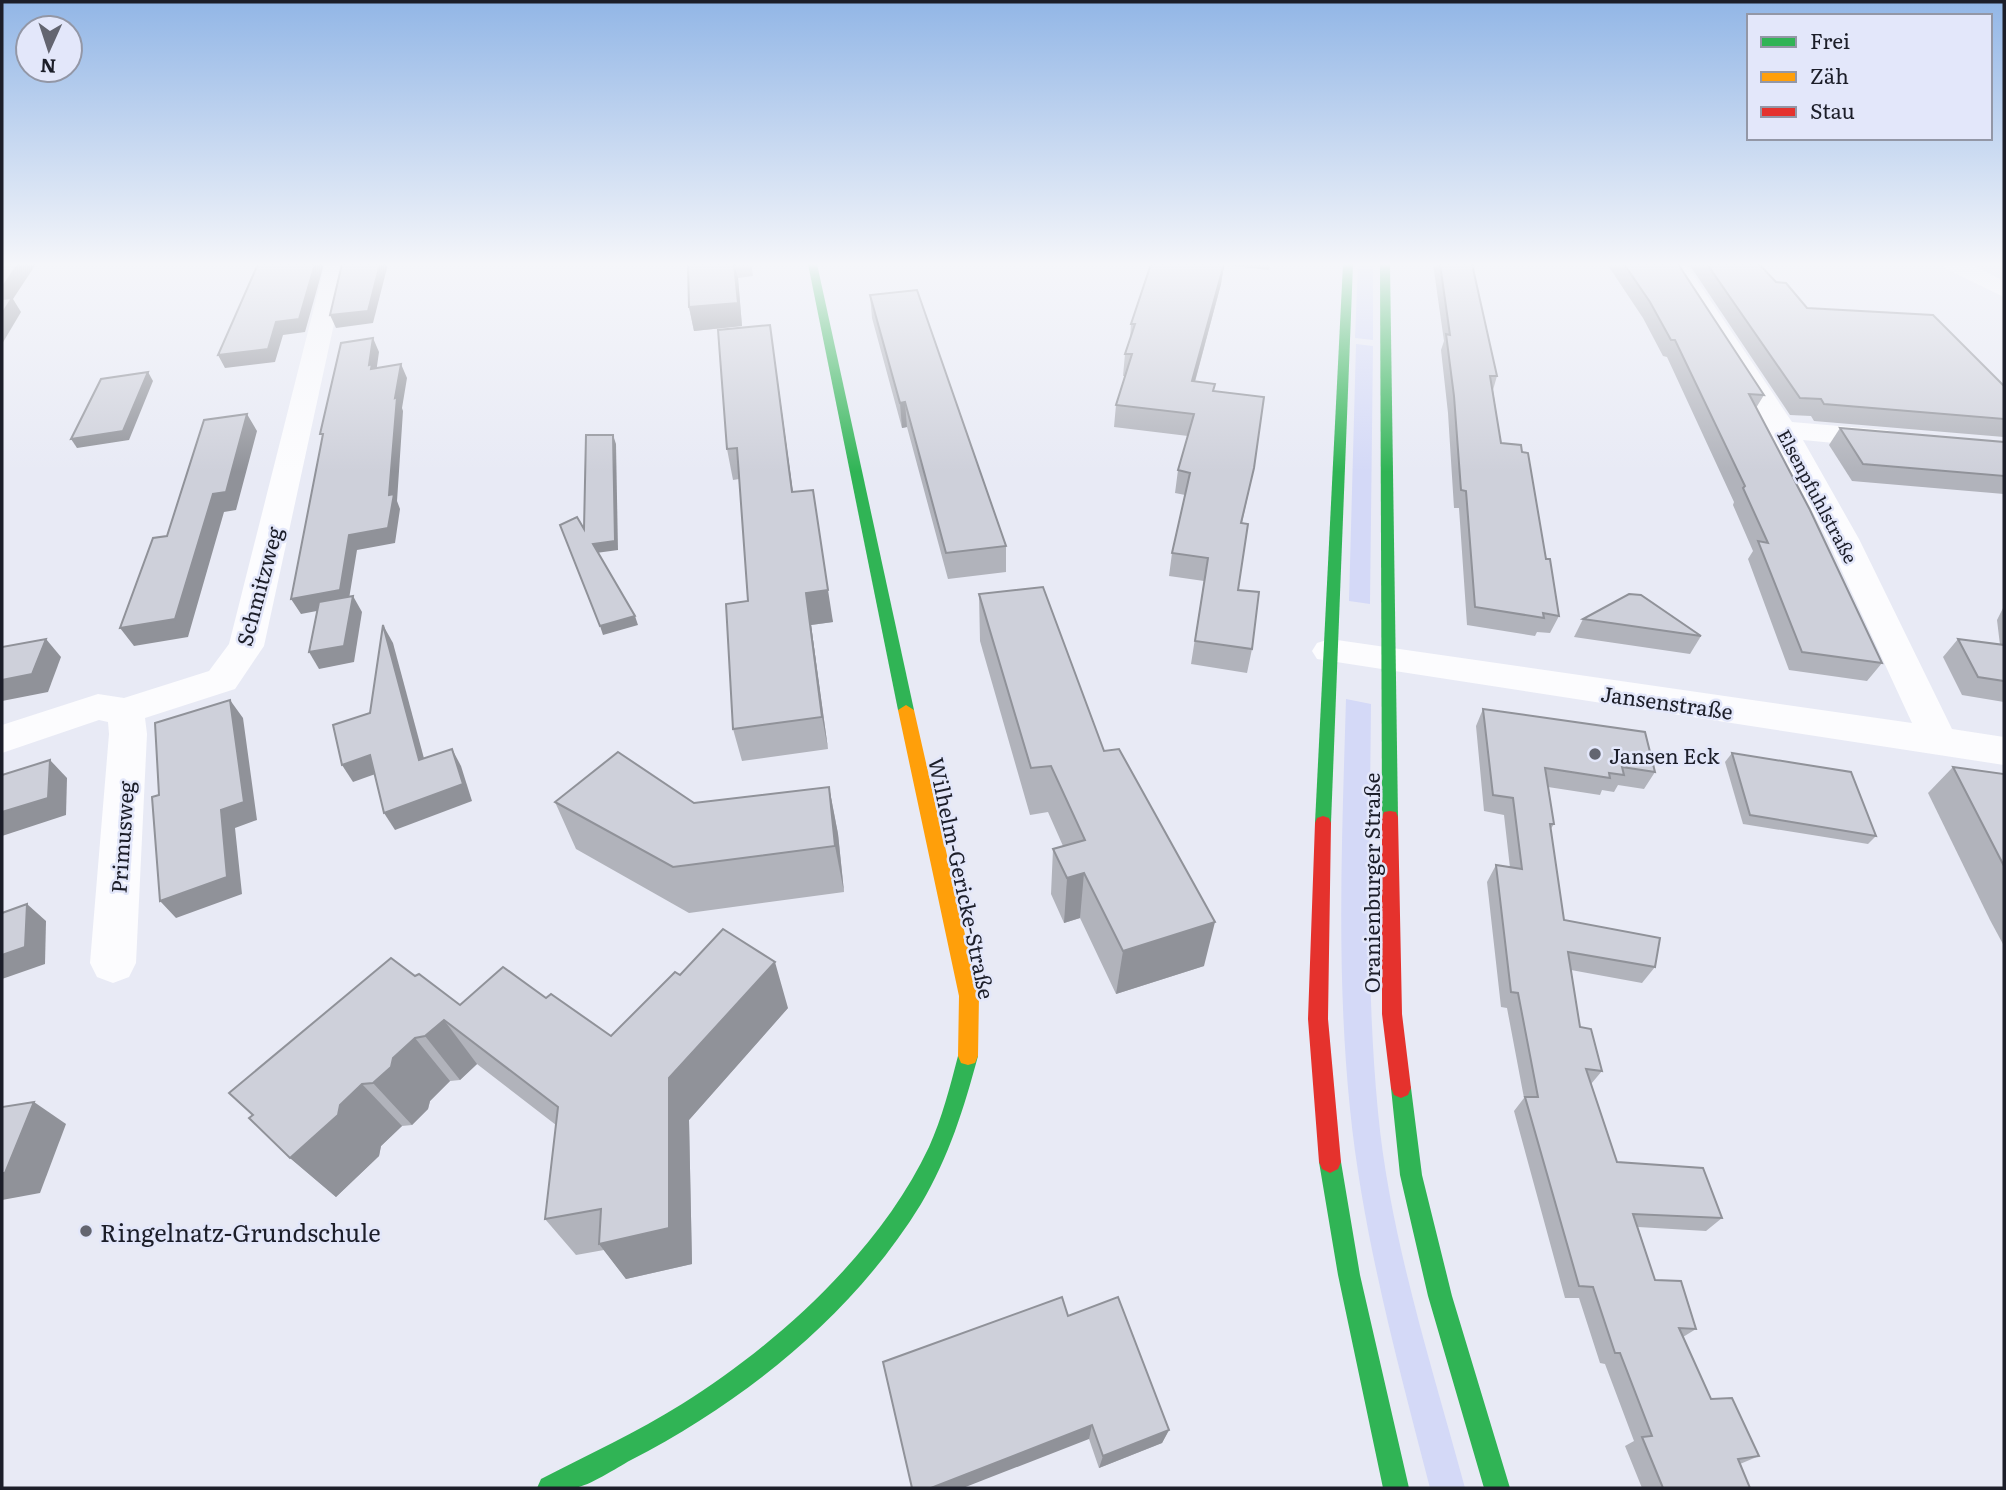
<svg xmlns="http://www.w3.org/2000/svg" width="2006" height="1490" font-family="Literata,serif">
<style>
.green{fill:#d4d9f7}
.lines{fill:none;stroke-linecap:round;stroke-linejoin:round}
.street{fill:#fcfcfe;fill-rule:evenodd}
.fast{fill:#30b455;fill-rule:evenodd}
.slow{fill:#ff9f0a;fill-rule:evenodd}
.jam{fill:#e5322d;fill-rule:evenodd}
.wall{fill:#b1b3bb}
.shaded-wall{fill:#909299}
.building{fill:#ced0da;stroke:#909299;stroke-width:2}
.poi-dot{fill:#636570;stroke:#e3e7fa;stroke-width:2.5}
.labels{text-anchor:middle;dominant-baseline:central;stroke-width:5;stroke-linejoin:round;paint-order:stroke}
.far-street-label{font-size:18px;fill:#1c1e29;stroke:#e3e7fa}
.street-label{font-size:21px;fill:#1c1e29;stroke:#e3e7fa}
.poi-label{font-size:21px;fill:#1c1e29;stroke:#e3e7fa;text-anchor:start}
.near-poi-label{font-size:24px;fill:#1c1e29;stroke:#e3e7fa;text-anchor:start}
</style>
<rect width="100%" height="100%" fill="#e8eaf5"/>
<!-- green -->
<g class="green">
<polygon points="1358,264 1373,264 1373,340 1355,338"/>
<polygon points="1356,344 1373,346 1370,604 1349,601"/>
<path d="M1346 699 1371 704C1370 840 1365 976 1378 1112 1390 1238 1432 1366 1465 1488H1430C1398 1364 1363 1237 1350 1109 1336 972 1342 836 1346 699Z"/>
</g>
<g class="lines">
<!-- street -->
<g class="street">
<polygon points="325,264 347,264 264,646 235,689 145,718 147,734 136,963 129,977 113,983 97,977 90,963 109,734 108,722 99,720 2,753 2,725 98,694 124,698 209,671 229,644"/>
<polygon points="1664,264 1686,264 1792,422 1886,430 1896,433 1900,439 1896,445 1886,448 1803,440 1859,539 1952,729 2004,737 2004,765 1317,659 1312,651 1317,643 1330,639 1912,723 1827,539 1769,430"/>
<polygon points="1943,264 1971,264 2004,281 2004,297 1946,269"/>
</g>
<!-- fast -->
<g class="fast">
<polygon points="808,264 817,264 914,710 906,715 898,710"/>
<polygon points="1343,264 1353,264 1331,823 1329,828 1317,828 1315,823"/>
<polygon points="1380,264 1390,264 1398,817 1396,822 1384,822 1382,817"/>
<path d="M968 1047 975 1049 978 1056C964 1108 949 1157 921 1204 853 1315 745 1401 631 1460 616 1468 590 1486 574 1488 563 1490 549 1488 537 1488L541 1479C588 1455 637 1432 682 1404 777 1345 881 1250 929 1147 942 1118 950 1087 958 1056L961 1049Z"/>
<polygon points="1401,1078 1408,1081 1411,1088 1422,1175 1452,1296 1510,1488 1484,1488 1428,1296 1400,1175 1391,1088 1394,1081"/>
<polygon points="1330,1151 1338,1155 1341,1162 1360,1275 1409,1488 1383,1488 1338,1275 1319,1162 1322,1155"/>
</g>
<!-- slow -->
<polygon class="slow" points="906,705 914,710 979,996 978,1056 975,1063 968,1065 961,1063 958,1056 959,996 898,710"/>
<!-- jam -->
<g class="jam">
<polygon points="1390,811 1396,812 1398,817 1402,1014 1411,1088 1408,1095 1401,1098 1394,1095 1391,1088 1382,1014 1382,817 1384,812"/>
<polygon points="1323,816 1329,818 1331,823 1328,1019 1341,1162 1338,1169 1330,1173 1322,1169 1319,1162 1308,1019 1315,823 1317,818"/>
</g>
</g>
<!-- wall -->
<g class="wall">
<polygon points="688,264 751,264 753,276 738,278 742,326 694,331 689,307"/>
<polygon points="1151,264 1270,264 1269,270 1224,265 1221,284 1195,382 1214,391 1249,491 1242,523 1238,590 1252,649 1247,673 1191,664 1204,581 1169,576 1172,553 1185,495 1175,493 1178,470 1188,436 1114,427 1116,405 1125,376 1123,376 1125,354 1130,340 1131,324"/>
<polygon points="1433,264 1476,264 1473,271 1497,376 1493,390 1501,443 1546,559 1559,616 1550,633 1537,632 1535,636 1467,625 1459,508 1454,508 1448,413 1441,350 1444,341"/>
<polygon points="1607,264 1678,264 1764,395 1756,408 1882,663 1867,681 1789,670 1748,559 1753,551 1733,505 1734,502 1667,357 1663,356 1643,318"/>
<polygon points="1689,264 1759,264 1776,282 1807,308 2004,386 2004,437 1814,421 1811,416 1790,415"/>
<polygon points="870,295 1006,546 1006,572 948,579 907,427 902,428 872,318"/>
<polygon points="770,325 793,492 833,622 811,625 828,749 742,761 733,729 748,601 739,479 733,480 727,449"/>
<polygon points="1840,428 2004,442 2004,494 1852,481 1829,445"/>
<polygon points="979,594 1104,751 1204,966 1116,994 1080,918 1064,923 1051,894 1053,849 1063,846 1048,812 1030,815 980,641"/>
<polygon points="2004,606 2004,702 1962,695 1943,657 1958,639 2000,645 1997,620"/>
<polygon points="1583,619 1701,636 1690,654 1574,637"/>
<polygon points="1483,709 1655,772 1644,789 1618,785 1614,792 1602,790 1600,795 1548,787 1554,824 1550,830 1564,920 1655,967 1642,983 1571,970 1580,1027 1602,1071 1591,1084 1617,1162 1722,1218 1706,1231 1638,1227 1655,1280 1696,1329 1683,1337 1711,1399 1759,1456 1740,1464 1750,1488 1642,1488 1625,1446 1634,1441 1605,1364 1600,1363 1579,1298 1565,1298 1514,1111 1524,1098 1507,1008 1501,1007 1487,882 1496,865 1510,868 1504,815 1484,811 1476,726"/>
<polygon points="1732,753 1876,836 1868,844 1743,824 1725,762"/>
<polygon points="1953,767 2004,774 2004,946 1990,920 1928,793"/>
<polygon points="829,787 838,834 844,892 689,913 576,849 555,802 694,803"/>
<polygon points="680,975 788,1008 689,1120 692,1264 626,1279 604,1250 576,1255 545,1219 556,1125 477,1064 460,1080 450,1081 430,1101 428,1109 412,1125 402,1126 381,1146 379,1156 336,1197 290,1158 415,976 460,1005 546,998 611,1036"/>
<polygon points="1068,1316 1169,1430 1162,1443 1099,1468 1089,1439"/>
</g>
<!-- shaded-wall -->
<g class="shaded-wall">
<polygon points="18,264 36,264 13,299 21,312 2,344 2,288"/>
<polygon points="315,264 324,264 305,332 283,335 275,362 225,368 218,355 276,322"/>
<polygon points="380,264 388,264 373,323 336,328 330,315"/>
<polygon points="734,264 738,278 742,326 694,331 689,307"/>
<polygon points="1224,264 1221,284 1189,403 1192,381"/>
<polygon points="770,325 774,355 797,523 792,492"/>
<polygon points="373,338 379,352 376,373 378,378 369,365"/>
<polygon points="401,364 407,378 402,408 403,411 397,501 400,509 395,543 357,550 348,605 301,614 291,599 349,535 395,398"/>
<polygon points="148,372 153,381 129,440 77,448 71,439"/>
<polygon points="905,402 907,427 902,428 900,403"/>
<polygon points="247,414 257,431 236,510 224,512 188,637 134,646 120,628 213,494"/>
<polygon points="613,435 616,444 618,550 596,553 593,544"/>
<polygon points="828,590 833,622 811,625 828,749 822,717 806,593"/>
<polygon points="353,596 362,612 354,662 319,669 309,652"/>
<polygon points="635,616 638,625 603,635 600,626"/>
<polygon points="383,625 393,643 429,777 419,760"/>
<polygon points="46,639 61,657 48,692 2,701 2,680"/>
<polygon points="230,700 243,718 257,820 235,828 242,894 176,918 160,901 221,810"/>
<polygon points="452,749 461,766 472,801 395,830 384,813"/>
<polygon points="370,755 381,772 353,782 342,765"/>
<polygon points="50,760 67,778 66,815 2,836 2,812"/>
<polygon points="829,787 838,834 844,892 835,846"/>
<polygon points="1084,873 1080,918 1064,923 1067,878"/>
<polygon points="27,904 46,921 45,964 2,979 2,955"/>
<polygon points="1215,922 1204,966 1116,994 1123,951"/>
<polygon points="775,962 788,1008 689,1120 692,1264 626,1279 599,1244 669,1078"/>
<polygon points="444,1020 477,1064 460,1080 425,1036"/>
<polygon points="415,1038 450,1081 430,1101 428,1109 412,1125 373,1083 393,1058"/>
<polygon points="362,1084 402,1126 381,1146 379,1156 336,1197 290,1158 340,1105"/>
<polygon points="34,1102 66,1124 40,1193 2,1200 2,1173"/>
<polygon points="1092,1425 1089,1439 963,1488 931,1488"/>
<polygon points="1169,1430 1162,1443 1099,1468 1103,1456"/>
</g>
<!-- building -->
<g class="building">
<polygon points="2,264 18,264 2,288"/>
<polygon points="258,264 315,264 299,319 276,322 268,349 218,355"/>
<polygon points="342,264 380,264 368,311 330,315"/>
<polygon points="688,264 734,264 738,303 689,307"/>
<polygon points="1151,264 1224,264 1192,381 1215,384 1213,391 1264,397 1254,468 1241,523 1248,524 1238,590 1259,592 1252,649 1195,641 1208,558 1172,553 1190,473 1178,470 1194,414 1116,405 1132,354 1125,354 1135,324 1131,324"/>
<polygon points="1440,264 1472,264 1497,376 1490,376 1501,443 1521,445 1522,452 1528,453 1546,559 1550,559 1559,616 1543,613 1544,618 1475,607 1466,491 1461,490 1454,396 1446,334 1450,335"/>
<polygon points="1624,264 1678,264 1764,395 1749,394 1810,510 1882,663 1802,652 1758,541 1768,543 1743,488 1745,486 1675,340 1671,340 1650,302"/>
<polygon points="1707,264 1759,264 1776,282 1786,283 1807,308 1933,315 2004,386 2004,419 1824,404 1821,399 1800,398"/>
<polygon points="917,290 1006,546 946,553 905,402 900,403 870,295"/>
<polygon points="12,298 2,314 2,299"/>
<polygon points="770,325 792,492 813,490 828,590 806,593 822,717 733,729 726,604 748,601 737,448 727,449 718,330"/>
<polygon points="373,338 369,365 372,364 371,369 401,364 395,398 397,397 389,495 394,494 388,528 349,535 340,590 291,599 323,434 320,434 341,343"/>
<polygon points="148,372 123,431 71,439 101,379"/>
<polygon points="247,414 226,492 213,494 175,619 120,628 153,538 167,536 204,420"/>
<polygon points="1840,428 2004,442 2004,476 1863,464"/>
<polygon points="586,435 613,435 615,541 593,544 635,616 600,626 560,525 577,517 584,529"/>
<polygon points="1043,587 1104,751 1119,749 1215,922 1123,951 1084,873 1067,878 1053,849 1085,840 1051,766 1031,768 979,594"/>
<polygon points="1629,594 1641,595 1701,636 1583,619"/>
<polygon points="353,596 344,646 309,652 319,602"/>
<polygon points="383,625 419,760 452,749 463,784 384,813 370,755 342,765 333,725 370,713"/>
<polygon points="46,639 32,674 2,680 2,647"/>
<polygon points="1958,639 2004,645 2004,681 1978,677"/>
<polygon points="230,700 244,802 221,810 227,877 160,901 152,797 159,795 155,723"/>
<polygon points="1483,709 1645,732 1655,772 1622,767 1624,775 1609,773 1610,778 1545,768 1554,824 1550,824 1564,920 1660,938 1655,967 1568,952 1580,1027 1591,1029 1602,1071 1586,1069 1617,1162 1703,1168 1722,1218 1633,1214 1655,1280 1681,1281 1696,1329 1679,1328 1711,1399 1732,1398 1759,1456 1738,1459 1750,1488 1663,1488 1642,1437 1652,1436 1620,1353 1615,1353 1593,1287 1579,1286 1525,1097 1538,1097 1518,993 1511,992 1496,865 1522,869 1513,798 1493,795"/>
<polygon points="618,752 694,803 829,787 835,846 673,867 555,802"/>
<polygon points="1732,753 1851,772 1876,836 1750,815"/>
<polygon points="50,760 48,798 2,812 2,775"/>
<polygon points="1953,767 2004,774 2004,866"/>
<polygon points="27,904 25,947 2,955 2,913"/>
<polygon points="723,929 775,962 669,1078 669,1228 599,1244 601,1209 545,1219 558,1107 444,1020 425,1036 415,1038 393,1058 391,1067 373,1083 362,1084 340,1105 338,1115 290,1158 249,1118 253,1115 229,1093 391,958 415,976 419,974 460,1005 503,967 546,998 551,994 611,1036 675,972 680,975"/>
<polygon points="34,1102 5,1173 2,1173 2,1107"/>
<polygon points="1062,1297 1068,1316 1118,1297 1169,1430 1103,1456 1092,1425 931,1488 912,1488 883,1362"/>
</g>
<!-- sky -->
<linearGradient id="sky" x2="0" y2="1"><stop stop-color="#92b6e6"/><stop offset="0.56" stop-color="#f5f6fa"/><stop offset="1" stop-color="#f5f6fa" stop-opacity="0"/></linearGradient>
<rect width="2006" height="472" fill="url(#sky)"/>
<!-- markers -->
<g class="poi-dot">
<circle cx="1595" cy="754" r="7"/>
<circle cx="86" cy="1231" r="7"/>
</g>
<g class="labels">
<!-- far-street labels -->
<g class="far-street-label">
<text transform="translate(1818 496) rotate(62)">Elsenpfuhlstraße</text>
</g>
<!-- street labels -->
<g class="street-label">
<text transform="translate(258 586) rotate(-75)">Schmitzweg</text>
<text transform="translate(1667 701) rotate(8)">Jansenstraße</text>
<text transform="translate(121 837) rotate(-86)">Primusweg</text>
<text transform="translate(963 878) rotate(78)">Wilhelm-Gericke-Straße</text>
<text transform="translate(1370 883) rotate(-90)">Oranienburger Straße</text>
</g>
<!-- poi labels -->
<g class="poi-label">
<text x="1609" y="754">Jansen Eck</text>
</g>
<!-- near-poi labels -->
<g class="near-poi-label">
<text x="100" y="1231">Ringelnatz-Grundschule</text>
</g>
</g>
<!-- border -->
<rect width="2006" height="1490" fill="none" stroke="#1c1e29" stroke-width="7"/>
<!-- legend -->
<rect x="1747" y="14" width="245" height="126" fill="#e3e7fa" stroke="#9397a6" stroke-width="2"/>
<rect x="1761" y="37" width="35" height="10" fill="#30b455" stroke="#9397a6" stroke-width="2"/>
<text x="1810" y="49" font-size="21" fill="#1c1e29">Frei</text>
<rect x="1761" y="72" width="35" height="10" fill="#ff9f0a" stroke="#9397a6" stroke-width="2"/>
<text x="1810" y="84" font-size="21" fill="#1c1e29">Zäh</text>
<rect x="1761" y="107" width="35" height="10" fill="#e5322d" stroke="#9397a6" stroke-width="2"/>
<text x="1810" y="119" font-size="21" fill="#1c1e29">Stau</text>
<!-- north arrow -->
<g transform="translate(49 49) rotate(183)"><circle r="33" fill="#e3e7fa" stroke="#9397a6" stroke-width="2"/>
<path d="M0-5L12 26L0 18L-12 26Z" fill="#636570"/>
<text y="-10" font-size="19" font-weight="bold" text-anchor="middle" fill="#1c1e29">N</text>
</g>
</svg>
